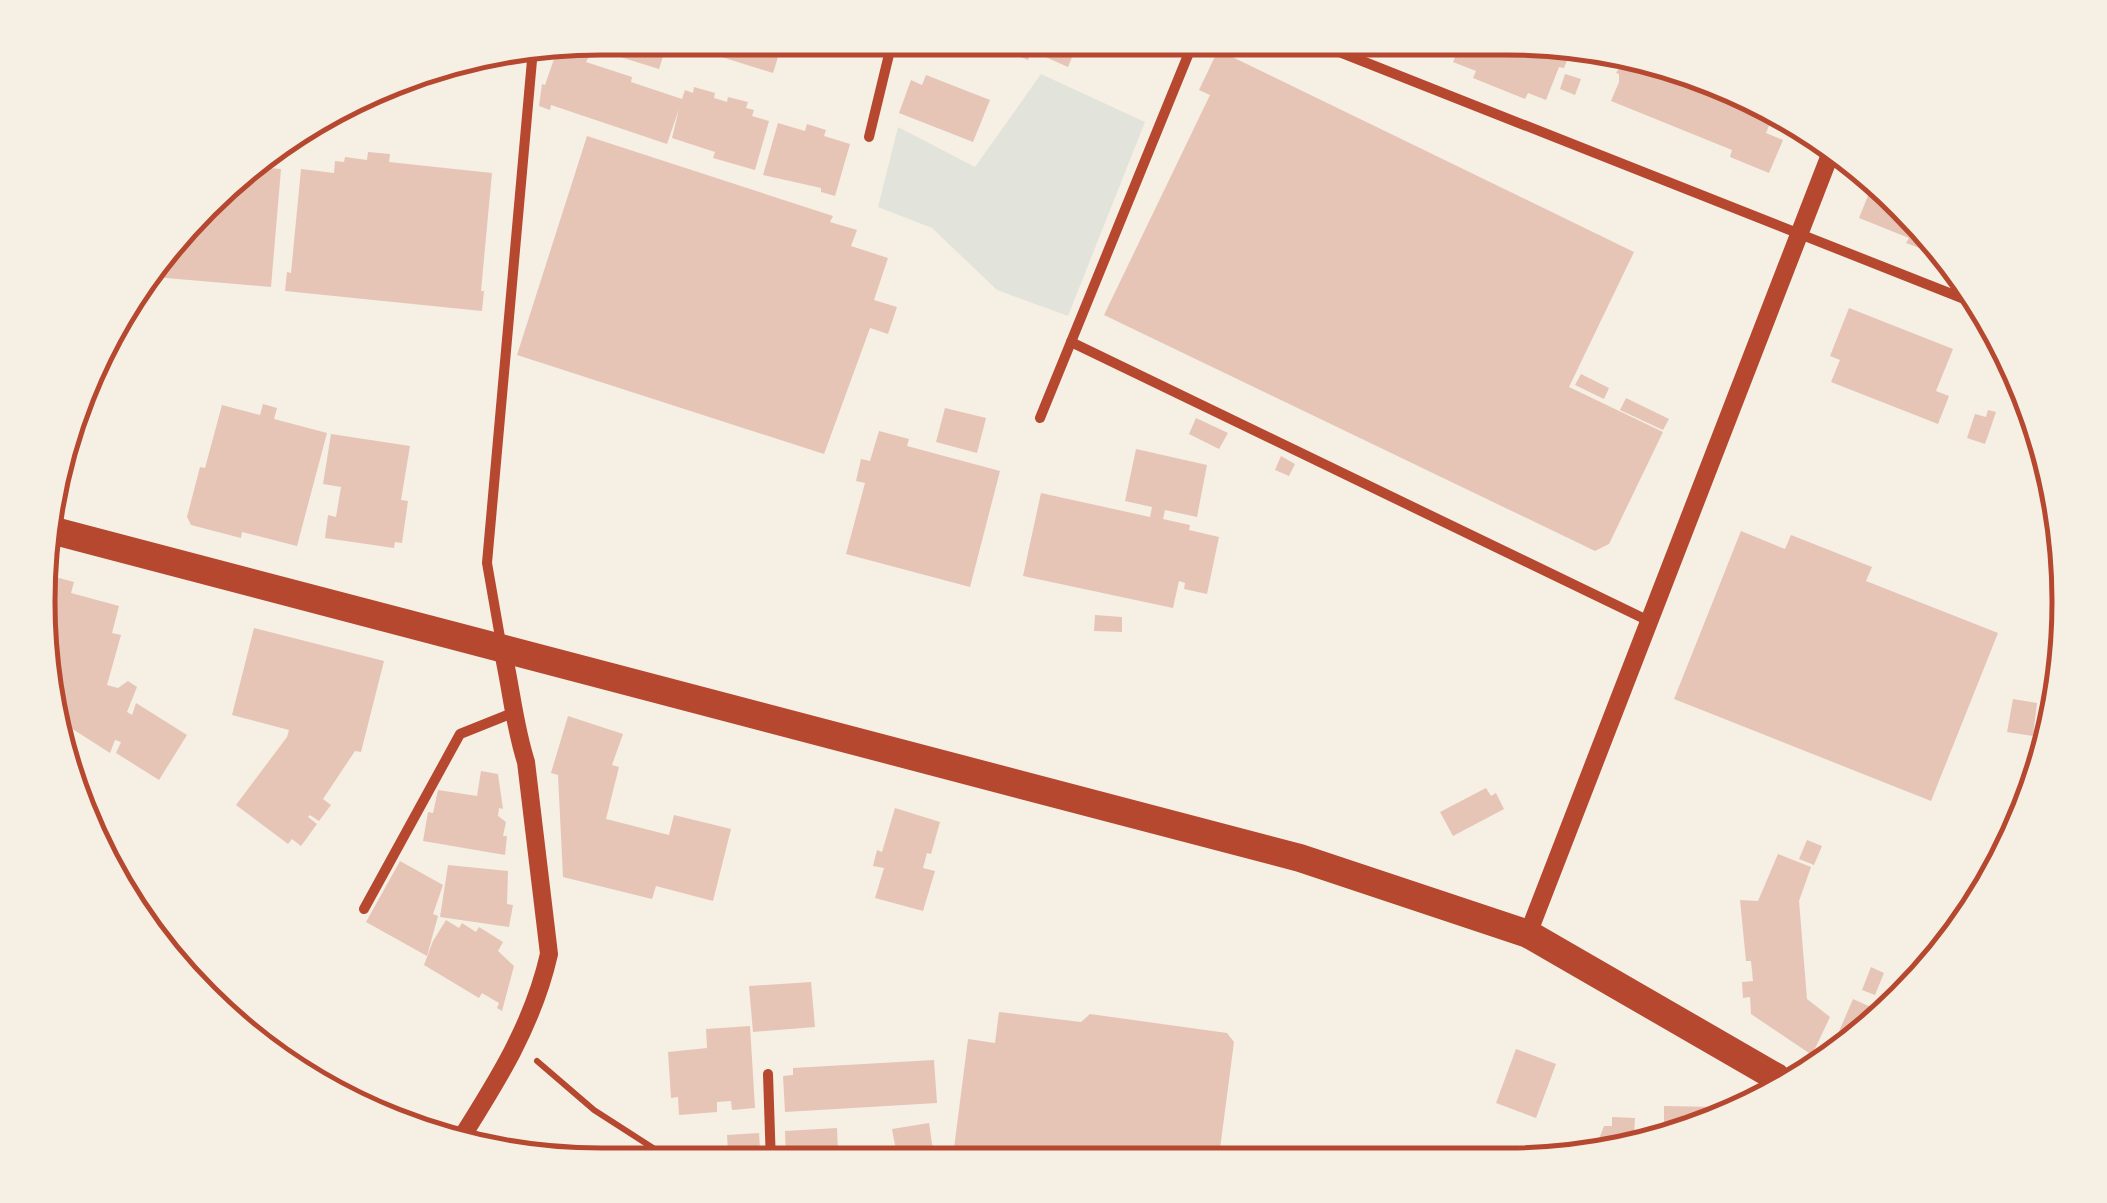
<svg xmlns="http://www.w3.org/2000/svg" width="2107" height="1203" font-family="Rubik,sans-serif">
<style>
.green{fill:#e2e4dc}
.water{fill:#c9d6d2}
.building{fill:#e6c5b7}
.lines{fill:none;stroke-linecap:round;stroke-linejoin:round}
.path{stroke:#b5482f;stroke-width:6}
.minor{stroke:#b5482f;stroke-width:10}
.tertiary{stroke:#b5482f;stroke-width:18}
.trunk{stroke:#b5482f;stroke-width:28}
.rim{fill:none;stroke:#b5482f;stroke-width:5}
</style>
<rect width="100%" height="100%" fill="#f6efe4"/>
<!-- green -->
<polygon class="green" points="1041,74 1145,122 1068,316 997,290 932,228 878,207 898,127 975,167"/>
<!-- water -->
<polygon class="water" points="217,1004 341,1097 289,1071"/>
<!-- building -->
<g class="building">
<polygon points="601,38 669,38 659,69 572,42"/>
<polygon points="704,38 784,38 773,73 712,54 713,49 702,45"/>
<polygon points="998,38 1080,38 1068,67 1032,51 1028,60 994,46"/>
<polygon points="1462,39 1543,39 1573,45 1564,68 1559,67 1546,100 1528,93 1525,99 1473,78 1476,71 1453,62"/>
<polygon points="569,50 589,57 586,62 632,77 631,82 682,99 685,90 693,93 694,87 715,93 714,98 727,102 728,97 748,102 746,108 754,110 752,116 769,121 755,170 713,158 715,152 672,138 679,109 667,144 551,105 550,110 539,106 542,84 545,85 555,56 566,59"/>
<polygon points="1218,50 1634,252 1569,387 1663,432 1609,544 1595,551 1104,315 1210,95 1199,90"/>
<polygon points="1627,55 1687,68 1775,111 1766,133 1783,140 1769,173 1730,157 1732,150 1611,101 1619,82 1619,74 1616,73"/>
<polygon points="1565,74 1581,79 1575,95 1560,89"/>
<polygon points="926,75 990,100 973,142 899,113 911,80 922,85"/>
<polygon points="778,123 805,131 807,124 826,130 824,136 850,144 835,196 821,192 821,188 763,175"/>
<polygon points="587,136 833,216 830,222 857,230 851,246 888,258 874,300 897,307 888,334 870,328 824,454 517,355"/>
<polygon points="368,152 390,154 389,162 492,173 481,291 484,291 482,311 285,291 287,272 291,273 301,169 334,173 335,161 344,162 345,157 367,160"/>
<polygon points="247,166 281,169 271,287 143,276"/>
<polygon points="1872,186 1944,257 1906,243 1909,238 1859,218"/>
<polygon points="1849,308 1953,349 1936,391 1949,396 1938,424 1831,382 1840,360 1830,356"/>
<polygon points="1581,374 1609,388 1604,399 1575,385"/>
<polygon points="1626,398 1669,419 1663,430 1620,410"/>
<polygon points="263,404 277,408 274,419 327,433 297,546 242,532 241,538 191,525 187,517 200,467 205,468 222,405 260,415"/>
<polygon points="945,408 986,418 977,453 936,442"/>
<polygon points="1988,410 1996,412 1985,444 1967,438 1975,414 1986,417"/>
<polygon points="1196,418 1228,433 1219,449 1189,434"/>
<polygon points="879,431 909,439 907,446 1000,471 970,587 846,554 865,483 856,481 861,459 870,461"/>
<polygon points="331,434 410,446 401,500 408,501 402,543 395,542 394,548 325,538 328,515 336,517 341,487 323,484"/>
<polygon points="1136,449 1207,465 1197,517 1165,510 1163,519 1190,525 1189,530 1219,537 1207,594 1184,589 1185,583 1179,581 1173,608 1023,576 1041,493 1150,517 1152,507 1125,501"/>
<polygon points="1281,456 1295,464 1289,476 1275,470"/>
<polygon points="1741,531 1785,549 1791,535 1872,567 1866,581 1998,633 1931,801 1674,699"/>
<polygon points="41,573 74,582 71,593 119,606 112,633 121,635 107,685 118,688 128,681 137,687 127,712 132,715 136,703 187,735 159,780 116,753 121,742 115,740 110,753 57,719 38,602"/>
<polygon points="1095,615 1122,617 1122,632 1094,631"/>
<polygon points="254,628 384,661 361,752 355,751 323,799 331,805 319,821 310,815 308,817 317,824 301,846 292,839 288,844 236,805 287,737 289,730 232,715"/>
<polygon points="2013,699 2037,703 2033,736 2007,732"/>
<polygon points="568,716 623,734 612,765 619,767 606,819 669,835 674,815 731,829 713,901 656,886 652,899 563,877 558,775 551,773"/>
<polygon points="481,771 498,774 503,809 499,808 498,816 506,822 503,836 507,836 505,855 423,841 428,812 433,813 438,790 477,796"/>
<polygon points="1486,788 1491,796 1496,793 1504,809 1453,836 1440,812"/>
<polygon points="895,808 940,822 931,854 927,853 923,868 935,871 923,911 875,898 884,868 873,866 877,850 882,852"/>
<polygon points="1807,840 1822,846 1814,865 1799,859"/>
<polygon points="1778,854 1811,867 1799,901 1807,999 1830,1017 1812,1055 1751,1014 1750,997 1743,998 1742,982 1753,981 1751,961 1746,961 1740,900 1758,901"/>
<polygon points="400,861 443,885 433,914 438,916 427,956 366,922"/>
<polygon points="448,865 508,871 507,904 513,905 509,927 440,917"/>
<polygon points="446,920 459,928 462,923 476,932 479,927 503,942 498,951 514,966 502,1011 497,1008 499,1003 482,993 479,998 424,965 433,941"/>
<polygon points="1871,967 1884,973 1875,995 1862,990"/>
<polygon points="811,982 815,1027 753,1032 749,986"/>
<polygon points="1853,999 1873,1008 1871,1012 1881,1017 1844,1047 1834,1043"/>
<polygon points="999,1012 1081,1022 1090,1014 1227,1033 1234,1042 1218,1164 952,1164 968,1039 995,1043"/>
<polygon points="750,1026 755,1108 732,1110 731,1101 717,1102 717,1112 679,1115 678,1097 671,1098 668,1052 707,1048 706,1029"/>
<polygon points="1516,1049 1556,1064 1536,1118 1496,1103"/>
<polygon points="934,1060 937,1103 785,1112 783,1076 793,1075 793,1068"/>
<polygon points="1664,1106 1717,1107 1717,1122 1686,1136 1593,1154 1604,1126 1612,1126 1612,1117 1635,1118 1634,1138 1664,1139"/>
<polygon points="929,1123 934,1157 929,1158 930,1164 839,1164 838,1156 880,1149 882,1159 897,1156 892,1129"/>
<polygon points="837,1128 838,1151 807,1154 808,1164 786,1164 785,1131"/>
<polygon points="759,1133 761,1164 748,1164 728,1152 727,1135"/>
<polygon points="1274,1150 1374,1162 1374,1164 1272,1164"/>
</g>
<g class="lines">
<!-- path -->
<polyline class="path" points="537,1061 594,1110 678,1164"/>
<!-- minor -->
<g class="minor">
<polyline points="1304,38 1982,306"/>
<polyline points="869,137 893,38"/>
<polyline points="1071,342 1649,621"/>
<polyline points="1040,418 1195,38"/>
<polyline points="501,643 487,563 533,49"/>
<polyline points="2057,716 2059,710"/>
<polyline points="364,909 460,734 515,712"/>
<polyline points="768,1074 771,1164"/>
</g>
<!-- tertiary -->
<g class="tertiary">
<polyline points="1528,934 1833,147"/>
<path d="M458 1143C496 1083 533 1025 549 954L526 762C514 725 511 686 502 648"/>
</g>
<!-- trunk -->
<polyline class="trunk" points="47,529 1300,858 1528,934 1776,1077 1789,1089"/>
</g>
<!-- crop -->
<path d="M0 0H2107V1203H0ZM601 55H1506A546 546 0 0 1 2052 601V602A546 546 0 0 1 1506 1148H601A546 546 0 0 1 55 602V601A546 546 0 0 1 601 55Z" fill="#f6efe4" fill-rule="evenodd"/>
<path class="rim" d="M601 55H1506A546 546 0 0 1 2052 601V602A546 546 0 0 1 1506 1148H601A546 546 0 0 1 55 602V601A546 546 0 0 1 601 55Z"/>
</svg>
